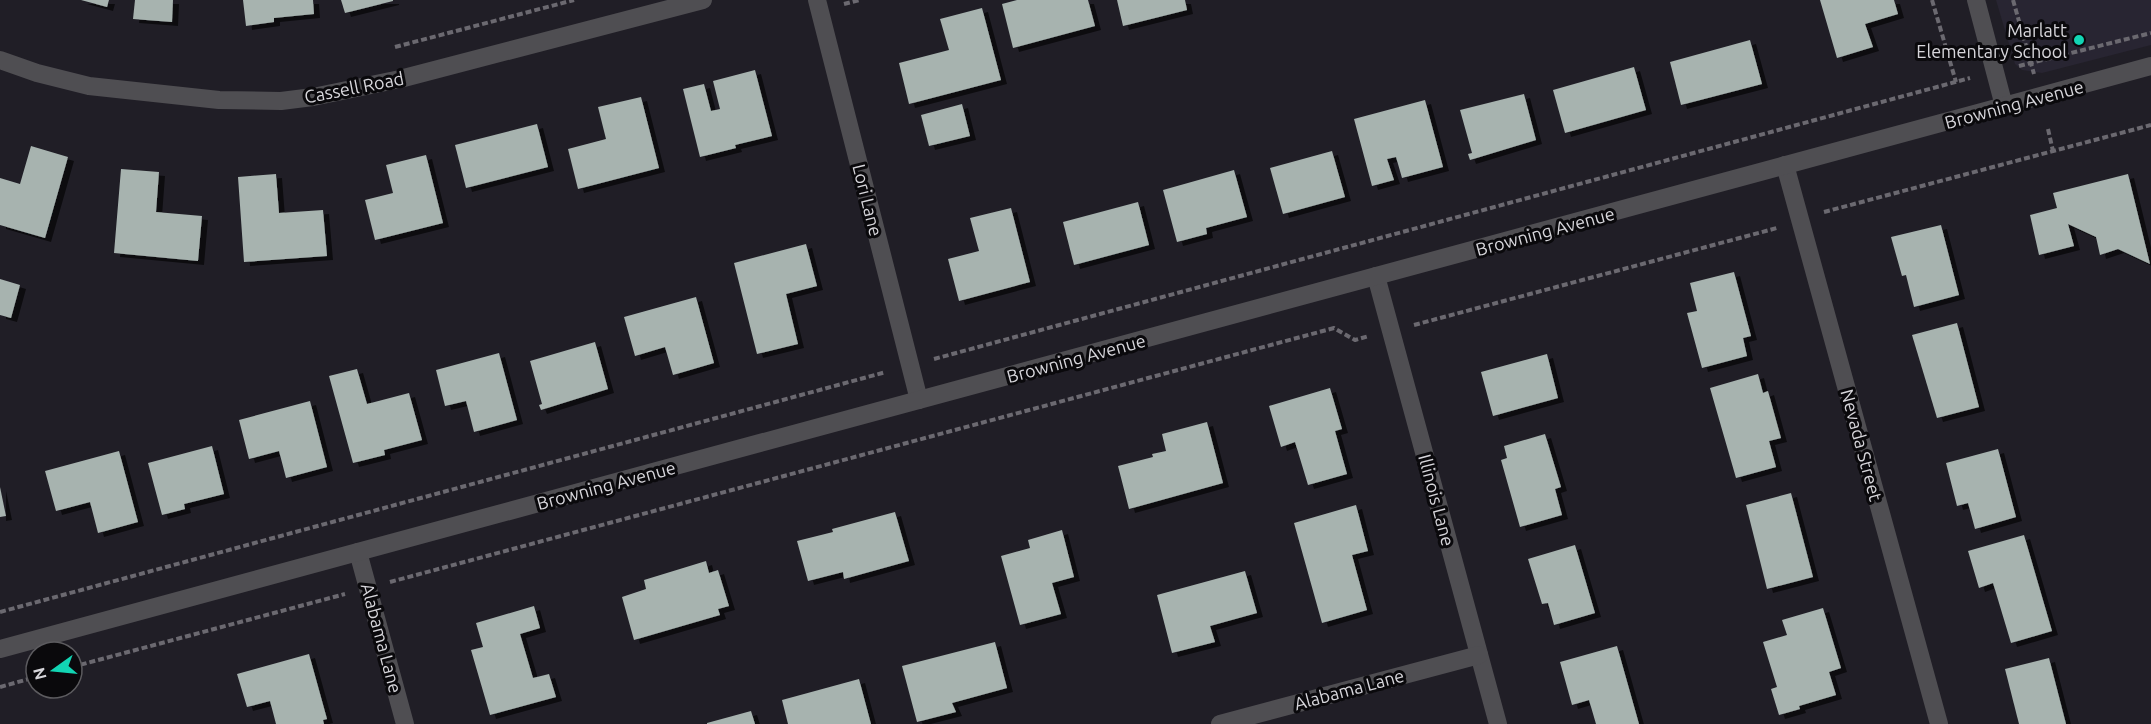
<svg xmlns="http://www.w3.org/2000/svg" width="2151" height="724" font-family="Ubuntu,sans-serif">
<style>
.built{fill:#282532}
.building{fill:#a7b3af;filter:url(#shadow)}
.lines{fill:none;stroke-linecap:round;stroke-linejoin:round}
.path{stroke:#6b6970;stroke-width:4;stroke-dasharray:6 3;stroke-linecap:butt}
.minor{stroke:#4f4e52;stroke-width:18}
.tertiary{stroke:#4f4e52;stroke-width:18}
.poi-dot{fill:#12d5b4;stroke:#0a090c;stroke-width:2}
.labels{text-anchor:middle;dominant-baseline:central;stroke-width:6;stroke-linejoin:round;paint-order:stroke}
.poi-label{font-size:18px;fill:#d7d6db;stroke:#0a090c;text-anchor:end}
.street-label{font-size:18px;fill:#d7d6db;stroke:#0a090c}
</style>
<defs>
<filter id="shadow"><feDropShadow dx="6" dy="4" stdDeviation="0" flood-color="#0009"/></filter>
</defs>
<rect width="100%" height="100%" fill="#201e26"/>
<!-- built -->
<polygon class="built" points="1996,0 2151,0 2151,45 2042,73 2022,70 2015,64"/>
<!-- building -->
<g class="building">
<polygon points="81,0 109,0 107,7"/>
<polygon points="135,0 173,0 172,22 133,19"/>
<polygon points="243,0 313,0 314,14 274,18 274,22 246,26"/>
<polygon points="341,0 393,0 393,1 345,13"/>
<polygon points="1017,0 1088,0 1095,26 1013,48 1002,4"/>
<polygon points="1117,0 1185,0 1187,10 1123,26"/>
<polygon points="1820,0 1894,0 1898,14 1865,24 1873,47 1837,58"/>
<polygon points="982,8 1001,80 909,104 899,63 949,50 940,19"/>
<polygon points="1750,40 1762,84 1681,105 1670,62"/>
<polygon points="1634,67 1646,110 1565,133 1553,90"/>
<polygon points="755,70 772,136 735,145 736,148 700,157 683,89 704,84 711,111 720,109 713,81"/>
<polygon points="1524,94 1536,140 1470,160 1468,154 1472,153 1460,110"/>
<polygon points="641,97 659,168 578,189 568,149 606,139 598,107"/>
<polygon points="1425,100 1443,167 1402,178 1396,157 1387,159 1394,180 1372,186 1354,119"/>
<polygon points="962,104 970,136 929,146 921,115"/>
<polygon points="537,124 548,167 466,188 455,145"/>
<polygon points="31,146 68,157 45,238 0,225 0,178 20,184"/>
<polygon points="1332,151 1345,197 1283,214 1270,168"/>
<polygon points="426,155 443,223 375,240 365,200 393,193 386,165"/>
<polygon points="121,169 159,172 156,212 202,216 198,261 114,253"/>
<polygon points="1234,170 1247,217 1206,228 1207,234 1177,242 1163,190"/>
<polygon points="276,174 279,213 323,210 327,256 244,262 238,177"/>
<polygon points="2128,174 2150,264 2118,249 2100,255 2096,237 2068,224 2074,246 2039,255 2030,215 2057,208 2053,193"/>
<polygon points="1138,202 1149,245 1074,265 1063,222"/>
<polygon points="1011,208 1030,282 959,301 948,259 979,251 970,218"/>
<polygon points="1941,225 1959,295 1914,307 1906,275 1902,276 1891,237"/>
<polygon points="806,244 817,286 786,294 798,344 757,354 734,263"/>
<polygon points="1734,272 1751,336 1743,338 1747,356 1702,368 1687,313 1697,311 1690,283"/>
<polygon points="0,279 20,285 11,318 0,315"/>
<polygon points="696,297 714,363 673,375 665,347 635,356 624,317"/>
<polygon points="1957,323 1979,407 1937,418 1912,335"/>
<polygon points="595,342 608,389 541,410 539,405 542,404 530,361"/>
<polygon points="499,353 517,420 474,432 466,401 445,406 436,370"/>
<polygon points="1547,354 1558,398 1493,416 1481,372"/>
<polygon points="357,369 367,404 409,393 422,440 384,450 385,455 353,463 329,376"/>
<polygon points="1758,374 1763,393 1768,391 1781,438 1769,441 1776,467 1736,478 1710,388"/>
<polygon points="1330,388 1342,429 1335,431 1347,474 1308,485 1295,442 1281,447 1269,406"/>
<polygon points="310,401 327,467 286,478 279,451 249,459 239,420"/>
<polygon points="1207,422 1223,483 1129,509 1118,466 1153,457 1152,454 1166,451 1162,434"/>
<polygon points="1545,434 1561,487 1555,489 1562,515 1520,527 1501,460 1507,458 1504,446"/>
<polygon points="212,446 224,494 184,504 185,509 162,515 148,463"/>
<polygon points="1998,449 2016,517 1975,529 1968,503 1957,506 1946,463"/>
<polygon points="119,451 138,522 98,533 90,502 56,511 45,471"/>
<polygon points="0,487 6,516 0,517"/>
<polygon points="1791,493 1813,577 1767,589 1746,505"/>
<polygon points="1356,505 1368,551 1352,555 1367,610 1322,623 1294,523"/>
<polygon points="895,512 909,561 844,579 843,572 808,581 797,541 833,532 832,529"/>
<polygon points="1062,530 1074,577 1052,583 1061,614 1020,625 1001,556 1030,548 1028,540"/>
<polygon points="2024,535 2052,631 2011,643 1993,583 1979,588 1968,551"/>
<polygon points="1575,545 1595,613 1554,625 1548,603 1542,604 1528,559"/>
<polygon points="706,561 709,573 718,570 729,606 718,609 720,615 634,640 622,597 646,589 644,580"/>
<polygon points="1245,571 1257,613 1210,626 1215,642 1172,653 1157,595"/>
<polygon points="534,606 540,628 520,634 533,678 549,674 556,697 490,715 471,650 483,647 476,623"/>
<polygon points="1823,608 1841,668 1829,672 1836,695 1799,706 1800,709 1779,715 1771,689 1777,687 1763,642 1787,635 1782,620"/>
<polygon points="995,642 1007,688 952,703 956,712 917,722 902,666"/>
<polygon points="1617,646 1639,724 1596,724 1589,700 1572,705 1560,662"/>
<polygon points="309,654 327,719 323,720 324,724 276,724 270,701 247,707 237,674"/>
<polygon points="2049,658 2066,724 2019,724 2005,669"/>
<polygon points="859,679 871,724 788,724 782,700"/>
<polygon points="751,711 755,724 707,724 707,723"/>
</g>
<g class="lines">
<!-- path -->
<g class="path">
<polyline points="1932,0 1956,82"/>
<polyline points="2013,0 2034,74"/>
<polyline points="844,4 860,0"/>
<polyline points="395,47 574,0"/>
<polyline points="2019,66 2151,33"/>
<polyline points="2048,129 2053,151"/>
<polyline points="1824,212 2151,125"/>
<polyline points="1414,325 1777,228"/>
<polyline points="934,359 1970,78"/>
<polyline points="390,582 1334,328 1355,340 1369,336"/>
<polyline points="0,612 886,372"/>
<polyline points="72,667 345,594"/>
<polyline points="0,687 36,677"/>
</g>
<!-- minor -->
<g class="minor">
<polyline points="817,0 919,400"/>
<polyline points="1976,0 2004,106"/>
<polyline points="0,60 37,73 89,86 219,100 281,101 313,97 400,79 703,0"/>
<polyline points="1785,165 1939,724"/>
<polyline points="1376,276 1498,724"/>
<polyline points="358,552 405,724"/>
<polyline points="1220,724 1479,655"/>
</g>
<!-- tertiary -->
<polyline class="tertiary" points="0,649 2151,66"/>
</g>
<!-- markers -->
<circle class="poi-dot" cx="2079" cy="40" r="6"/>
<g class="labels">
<!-- poi labels -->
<g class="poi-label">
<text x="2067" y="30">Marlatt<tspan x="2067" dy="21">Elementary School</tspan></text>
</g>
<!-- street labels -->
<g class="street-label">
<text transform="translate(354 87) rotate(-11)">Cassell Road</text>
<text transform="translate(2014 104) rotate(-15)">Browning Avenue</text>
<text transform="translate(868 200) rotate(76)">Lori Lane</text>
<text transform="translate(1545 231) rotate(-15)">Browning Avenue</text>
<text transform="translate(1076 358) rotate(-15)">Browning Avenue</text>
<text transform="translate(1862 445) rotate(75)">Nevada Street</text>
<text transform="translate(606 485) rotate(-15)">Browning Avenue</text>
<text transform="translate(1437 500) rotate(75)">Illinois Lane</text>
<text transform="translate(382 638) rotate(75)">Alabama Lane</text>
<text transform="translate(1349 689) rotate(-15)">Alabama Lane</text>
</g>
</g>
<!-- north arrow -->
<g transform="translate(54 670) rotate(255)"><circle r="28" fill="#0a090c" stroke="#5c5b5f" stroke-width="1.5"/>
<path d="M0-4.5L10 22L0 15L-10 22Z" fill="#12d5b4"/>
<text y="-9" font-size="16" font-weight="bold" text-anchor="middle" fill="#d7d6db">N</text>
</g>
</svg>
